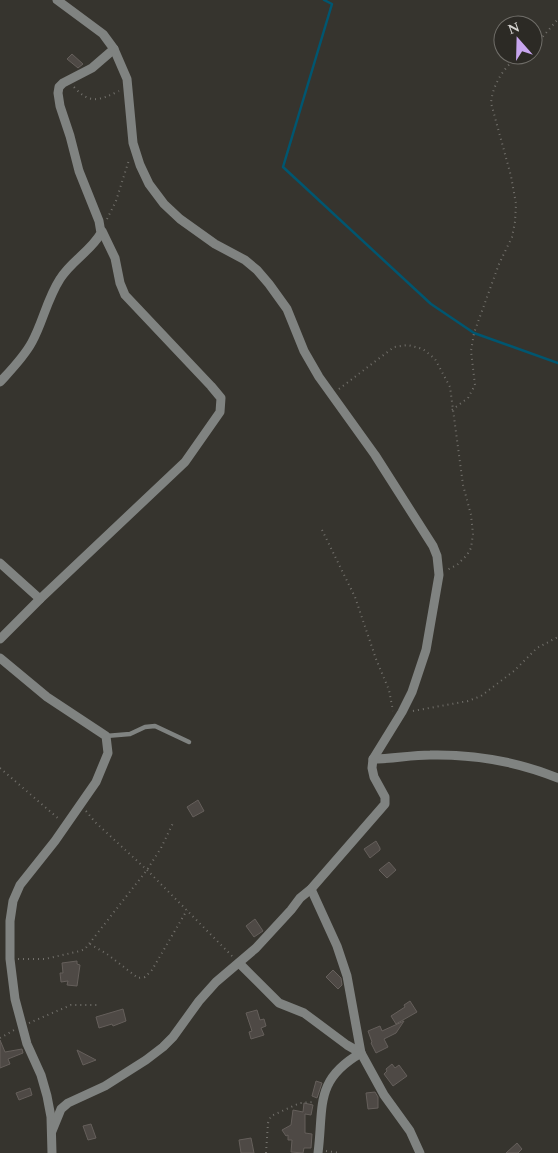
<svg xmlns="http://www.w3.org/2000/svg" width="558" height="1153" font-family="Spectral,serif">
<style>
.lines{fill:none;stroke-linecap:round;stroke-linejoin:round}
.stream{stroke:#005670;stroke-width:2.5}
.building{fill:#4e4945;stroke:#655f5b}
.path{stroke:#72706b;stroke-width:2;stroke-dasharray:1 4;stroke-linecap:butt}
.lane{stroke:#808381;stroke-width:4.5}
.street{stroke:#808381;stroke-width:9}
</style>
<rect width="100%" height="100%" fill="#36342e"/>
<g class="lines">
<!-- stream -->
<polyline class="stream" points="324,0 332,4 283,167 431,304 474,333 558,363"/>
</g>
<!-- building -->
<g class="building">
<polygon points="72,54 83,64 78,68 67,59"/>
<polygon points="198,800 204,811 193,817 187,807"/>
<polygon points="376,841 380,848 380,850 370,858 364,849"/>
<polygon points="389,862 396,870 387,878 379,870"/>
<polygon points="255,919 263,931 254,937 246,926"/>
<polygon points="77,961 77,964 80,965 77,986 67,985 68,981 61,982 60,973 63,973 62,963"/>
<polygon points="333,970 341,978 342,985 338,989 326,977"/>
<polygon points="410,1001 417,1012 396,1024 391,1016 405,1007 404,1005"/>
<polygon points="123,1009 126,1021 113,1026 112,1024 99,1028 96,1017"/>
<polygon points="257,1010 260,1020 264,1019 266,1026 261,1028 264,1035 251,1039 249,1032 252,1031 246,1013"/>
<polygon points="404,1021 396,1033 384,1039 388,1047 376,1053 371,1043 372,1042 368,1031 380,1026 382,1031"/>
<polygon points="0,1040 5,1052 22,1049 23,1053 8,1059 10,1064 0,1068"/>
<polygon points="77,1050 96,1060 83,1065"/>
<polygon points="392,1064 395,1068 399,1065 407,1076 393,1086 384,1074 387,1071 386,1069"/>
<polygon points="316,1081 322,1083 317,1098 312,1096"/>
<polygon points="30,1088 32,1095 19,1100 16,1093"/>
<polygon points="375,1092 378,1097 378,1108 368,1109 366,1093"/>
<polygon points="304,1103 313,1105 311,1115 305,1114 305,1133 312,1134 311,1148 304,1148 303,1153 291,1152 292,1140 288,1140 288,1135 286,1136 282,1130 291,1125 293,1110 303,1112"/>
<polygon points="91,1124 96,1138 88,1140 83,1126"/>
<polygon points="251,1138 254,1153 241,1153 239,1140"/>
<polygon points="517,1143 522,1149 518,1153 506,1153"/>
</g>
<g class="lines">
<!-- path -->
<g class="path">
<polyline points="533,48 558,19"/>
<path d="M74 87C90 105 100 100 119 91"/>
<polyline points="107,219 116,201 129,160"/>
<polyline points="339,389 394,347 408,345 423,349 435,359 450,387 463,485 471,515 473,534 471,548 467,555 457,565 447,570"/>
<path d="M452 410 468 398 475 385 471 351 474 333 499 264 512 237 515 222 516 204 511 176 491 103C493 83 505 65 521 55"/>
<polyline points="322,530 355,597 376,659 389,690 393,711"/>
<polyline points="413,711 468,701 481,696 514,671 537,648 558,637"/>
<polyline points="0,768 60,820"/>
<polyline points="86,811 95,822 147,870 233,957"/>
<polyline points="90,944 107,954 138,978 145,977 152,970 187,910"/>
<polyline points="18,959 45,959 80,951 85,949 147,870 161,848 174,821"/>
<polyline points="29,1023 71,1005 98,1005"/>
<polyline points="0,1038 14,1030"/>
<polyline points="326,1151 340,1153"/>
<polyline points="266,1153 268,1123 271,1116 300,1103 314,1102"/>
</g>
<!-- lane -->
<polyline class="lane" points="106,736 130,734 145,727 155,726 189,742"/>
<!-- street -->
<g class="street">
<path d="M0 382C11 370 24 357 32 342 43 322 47 299 60 279 71 261 91 251 101 233L99 221 79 171 70 136 60 106 58 93 59 87 63 83 92 68 114 49"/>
<polyline points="0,563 40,599"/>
<polyline points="0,639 40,599 185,462 220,412 221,398 211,386 125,295 120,283 115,258 102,231"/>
<polyline points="0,658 47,697 106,736 108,753 96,782 55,841 20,885 13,901 10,921 10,959 15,999 27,1044 41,1075 47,1096 51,1117 52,1153"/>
<path d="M373 759C392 759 411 755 430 755 474 754 518 762 558 778"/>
<polyline points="311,889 337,946 347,976 361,1053 384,1095 410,1131 420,1153"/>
<polyline points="239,963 279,1003 304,1013 347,1045 361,1053"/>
<polyline points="52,1131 61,1109 68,1103 105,1086 146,1060 163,1047 173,1037 199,1001 216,982 256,948 291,910 300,898 311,889 385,804 385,797 374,777 372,768 373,759 402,712 412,692 426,650 439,575 437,556 433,546 375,455 319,377 304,351 287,309 269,284 257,270 245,260 215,244 180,219 164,204 149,184 140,165 133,143 127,79 114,49 103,34 57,0"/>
<path d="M318 1153C324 1106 314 1080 361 1053"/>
</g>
</g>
<!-- north arrow -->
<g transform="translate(518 40) rotate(340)"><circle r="24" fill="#2c2a25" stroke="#706e69"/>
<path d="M0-4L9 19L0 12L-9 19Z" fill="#c8a6ef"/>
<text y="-8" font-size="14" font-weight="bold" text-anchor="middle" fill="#d5d3d0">N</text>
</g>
</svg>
